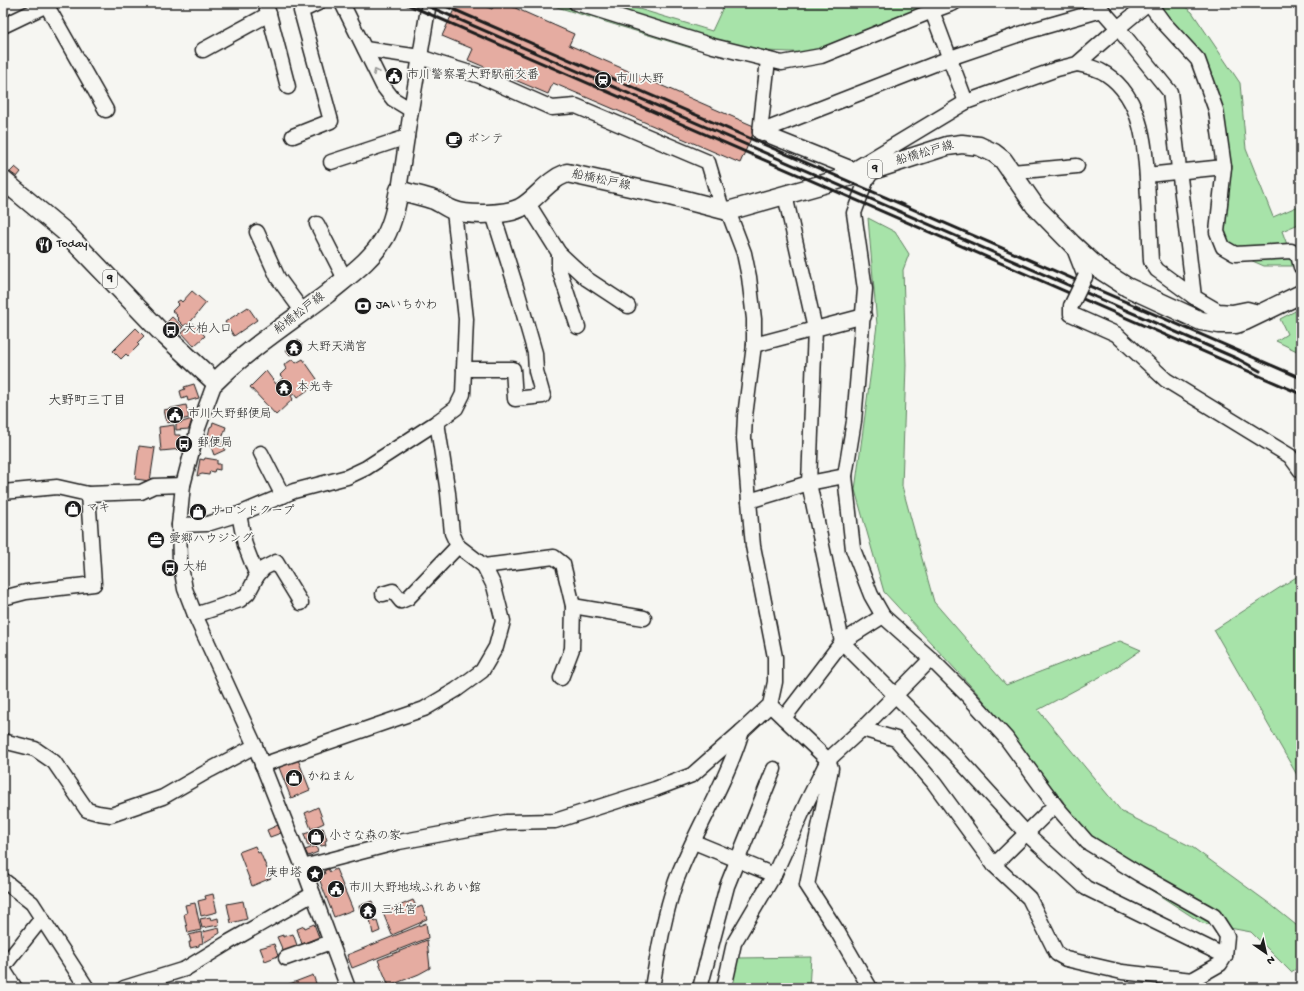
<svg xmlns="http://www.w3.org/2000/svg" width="1304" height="991" font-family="'Gochi Hand','Klee One',sans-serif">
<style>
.green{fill:#a7e3a9;stroke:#628062}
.building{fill:#e5aca1;stroke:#1c1c1c}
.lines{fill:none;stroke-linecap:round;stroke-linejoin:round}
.minor-casing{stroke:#1c1c1c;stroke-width:17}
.major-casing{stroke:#1c1c1c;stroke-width:21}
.minor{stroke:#f6f6f2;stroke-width:14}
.major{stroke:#f6f6f2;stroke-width:18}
.rail{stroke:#1c1c1c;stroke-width:3}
.minor-bridge-casing{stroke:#1c1c1c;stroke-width:17;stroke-linecap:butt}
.minor-bridge{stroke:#f6f6f2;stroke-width:14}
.oneway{stroke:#949492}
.labels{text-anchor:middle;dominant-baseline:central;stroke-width:3.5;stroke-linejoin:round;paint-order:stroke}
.shield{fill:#f6f6f2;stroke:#5d5d5c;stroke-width:1}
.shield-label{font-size:11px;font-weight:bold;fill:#1c1c1c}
.poi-label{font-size:12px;fill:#1c1c1c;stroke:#f6f6f2;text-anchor:start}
.street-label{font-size:12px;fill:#1c1c1c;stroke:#f6f6f2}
.neighbourhood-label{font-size:13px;fill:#1c1c1c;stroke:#f6f6f2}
</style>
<rect width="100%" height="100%" fill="#f6f6f2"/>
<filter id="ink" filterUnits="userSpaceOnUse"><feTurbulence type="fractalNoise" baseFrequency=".025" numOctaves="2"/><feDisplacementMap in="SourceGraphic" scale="8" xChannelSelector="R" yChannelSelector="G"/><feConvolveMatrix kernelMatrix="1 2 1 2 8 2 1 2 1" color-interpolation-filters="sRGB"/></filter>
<g filter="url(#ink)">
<!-- green -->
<g class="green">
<polygon points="544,3 619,3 712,31 725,3 943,3 815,53 691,48"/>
<polygon points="1154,3 1180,3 1192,12 1240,83 1246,149 1273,217 1301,205 1301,223 1282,231 1295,266 1264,266 1225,249 1219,168 1205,71"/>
<polygon points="868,218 895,232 909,254 903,270 906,365 902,486 934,602 1006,685 1120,641 1141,650 1109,672 1038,710 1122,812 1192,847 1270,904 1301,929 1301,966 1291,972 1251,932 1202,923 1077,842 1063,801 980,696 884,592 855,490 877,325"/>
<polygon points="1301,308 1301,353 1276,341 1287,334 1280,319"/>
<polygon points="1301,574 1301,782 1214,630"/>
<polygon points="811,957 809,988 731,988 738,958"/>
</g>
<!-- building -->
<g class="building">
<polygon points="457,3 477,3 492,9 495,3 504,3 574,34 569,45 756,127 740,163 553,83 548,94 468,60 473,49 442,36"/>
<polygon points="15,167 21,172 17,177 10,172"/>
<polygon points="3,191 10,198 3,206"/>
<polygon points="192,291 206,303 188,325 186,324 184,326 178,320 179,319 176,316 177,315 172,311 179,304 177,302 180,300 182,302"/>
<polygon points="248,307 257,320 234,336 225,322"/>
<polygon points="172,317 183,327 176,334 166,323"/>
<polygon points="193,323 205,336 194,346 182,333"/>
<polygon points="136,328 144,336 137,343 139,345 128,356 126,354 121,359 113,351"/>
<polygon points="298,340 302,346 299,347 301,349 290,355 286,350 289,348 288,346 294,341 295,343"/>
<polygon points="293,359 296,363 303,359 317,379 316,380 317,383 297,398 294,394 291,396 293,399 276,415 250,387 266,371 276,384 283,378 280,375 286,369 284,365"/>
<polygon points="194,384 199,398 188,401 187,397 182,399 180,391 185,389 184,387"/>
<polygon points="186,405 189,418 167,423 164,410"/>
<polygon points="192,419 189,429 176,430 176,424"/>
<polygon points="213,422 226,427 223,436 207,440 210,427 212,426"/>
<polygon points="174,425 175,435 180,435 182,449 161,451 159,427"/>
<polygon points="221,440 225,450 214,455 210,444"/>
<polygon points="139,446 155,448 150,481 135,479"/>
<polygon points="205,458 217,460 217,464 220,464 220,470 215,469 214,472 210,471 209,475 202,474 197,476 200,459 204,460"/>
<polygon points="297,757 310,790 291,798 278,765"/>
<polygon points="318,807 324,823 311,829 305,813"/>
<polygon points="278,825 281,833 270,837 267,830"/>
<polygon points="323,828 327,840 325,841 326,845 321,846 320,843 308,846 304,834"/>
<polygon points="255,846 258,853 260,852 271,878 252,886 239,852"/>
<polygon points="316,846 318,852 308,856 305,850"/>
<polygon points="328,869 330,872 336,869 353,910 334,917 318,876 325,874 324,871"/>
<polygon points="213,894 217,912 201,916 198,901 206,899 205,896"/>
<polygon points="413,900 417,908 422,906 427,919 422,921 422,922 392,935 383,913"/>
<polygon points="243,901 247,919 231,923 227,904"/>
<polygon points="372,901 376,912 372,913 375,922 377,921 380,931 373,934 369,915 363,917 359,906"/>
<polygon points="195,903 201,930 188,933 184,914 187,913 185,905"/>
<polygon points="210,917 211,920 218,918 219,925 202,928 200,919"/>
<polygon points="426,923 428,938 352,968 347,955"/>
<polygon points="314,924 319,937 302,944 297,929 304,926 305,928"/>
<polygon points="219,928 220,933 205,942 203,932"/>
<polygon points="201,932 203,943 199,944 199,946 190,948 189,942 191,942 189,935"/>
<polygon points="293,934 298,948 284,953 277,937 283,935 283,937"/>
<polygon points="427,940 430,968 419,974 389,986 378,960"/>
<polygon points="274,944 278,956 265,961 260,948"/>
<polygon points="313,975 317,986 322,984 323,988 279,988"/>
</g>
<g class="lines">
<defs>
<g id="minor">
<polyline points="342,3 383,86 393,99 411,110"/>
<polyline points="576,3 713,46 782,63 821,56 932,11 966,102"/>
<polyline points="1149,3 1163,22 1198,60 1216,110 1224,167 1217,232 1223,247 1235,254 1291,251 1298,255 1301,267"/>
<polyline points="47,6 106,110"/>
<polyline points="932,11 954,3"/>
<polyline points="269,14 288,87"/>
<polyline points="3,26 51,3"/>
<polyline points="365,49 420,57 441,64 480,76 552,108 576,106 708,162 722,209"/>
<polyline points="203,50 269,14 265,3"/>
<polyline points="768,60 760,132 860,172"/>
<path d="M1077 64C1087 66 1097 68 1106 74 1146 100 1146 157 1148 199 1149 220 1150 240 1151 261L1157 270 1194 297"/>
<polyline points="760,132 950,58 1029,31 1102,10 1118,28 1148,3"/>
<polyline points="293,136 331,121 301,11 318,3"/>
<polyline points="331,162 407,137"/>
<polyline points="853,170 966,102 1057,69 1077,64 1118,28 1170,92 1194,297 1218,311 1232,312 1247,309 1262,313"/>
<polyline points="1012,172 1077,166"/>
<polyline points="1147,175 1224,167"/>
<polyline points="399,190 411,110 429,3"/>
<polyline points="785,195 815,329 809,483 842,642 954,754 1026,833 1086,888 1225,956"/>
<polyline points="527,202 559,253 587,279 628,306"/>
<polyline points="317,224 345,279"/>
<polyline points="257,232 278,278 303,312"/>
<polyline points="1073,246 1085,277"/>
<polyline points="559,253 559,269 578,327"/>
<polyline points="1071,306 1071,314 1116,334 1166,380 1290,456 1301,471"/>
<polyline points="754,345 864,316"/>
<polyline points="464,369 513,369 515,399 543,396 536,371 535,353 516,287 493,214"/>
<polyline points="215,382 198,428 183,485 179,525 180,561 185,589 195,615 255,746 303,867 348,988"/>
<polyline points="261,453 283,496"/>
<polyline points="3,492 57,487 88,494 141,492 154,486 183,485"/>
<polyline points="749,501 809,483 845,476"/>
<polyline points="179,525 207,524 239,514 294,491 347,477 366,468 437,422 456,408 463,394 466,319 454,211"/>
<polyline points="484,566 554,557 563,564 573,606 572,649 561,678"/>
<polyline points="257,576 264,568 276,562 301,603"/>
<polyline points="383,594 393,591 401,601 408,598 458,546"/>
<polyline points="3,598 26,592 94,584 88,494"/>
<polyline points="573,606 644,618"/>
<polyline points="195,615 240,600 248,593 257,576 245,545 239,514"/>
<polyline points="770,705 828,760 831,768 829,779 807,885 837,931 870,988"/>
<polyline points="784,718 842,642 883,616"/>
<polyline points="862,729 931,659"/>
<polyline points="3,741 35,749 54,762 87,810 98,813 111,815 163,797 210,770 255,746"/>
<polyline points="262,765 424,709 456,690 482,671 496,647 503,621 494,586 484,566 458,546 452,533 448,493 437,422"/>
<polyline points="694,842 774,875"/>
<polyline points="994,865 1055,805"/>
<polyline points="303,867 399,842 506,822 555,821 655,789 692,775 742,731 770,705 775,682 775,657 753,546 749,501 744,438 745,416 754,345 754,319 749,277 744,253 728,211"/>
<polyline points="3,880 32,903 87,988"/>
<polyline points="286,958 331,942"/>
<polyline points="3,967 42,918"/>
<polyline points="3,969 15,988"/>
<polyline points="124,988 185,969 229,942 313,894"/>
<path d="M652 988C658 953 664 915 676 881 695 830 726 784 742 731"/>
<polyline points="700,988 727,886 774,769"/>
<polyline points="724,988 734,943 774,875 807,802 828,760 862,729 896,739 934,783 994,865 1029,898 1057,954 1066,959 1122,972 1192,980 1220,964 1225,956 1227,936 1214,916 1139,874 1087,842 1055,805 1006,738 968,696 931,659 883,616 871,595 853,549 845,476 854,421 865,289 854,213 866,181 873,170"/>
</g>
<path id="major" d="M3 180 64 231 159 330 215 382C248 349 289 323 327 294 347 277 372 260 385 237 393 222 396 206 399 190 411 194 423 196 434 200 441 203 447 208 453 210 468 216 506 215 520 208 537 199 546 181 567 173L666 195 728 211 873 170 947 146 962 144 979 146 994 153 1003 160 1035 206 1072 244 1099 269 1127 287 1201 321 1219 324H1236L1245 321 1301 294"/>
</defs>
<!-- minor casing -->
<use href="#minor" class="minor-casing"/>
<!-- major casing -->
<use href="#major" class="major-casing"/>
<!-- minor -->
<use href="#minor" class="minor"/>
<!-- major -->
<use href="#major" class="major"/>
<!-- rail -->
<g class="rail">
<polyline points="404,3 1301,394"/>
<polyline points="421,3 1238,359 1260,371"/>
<polyline points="439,3 1301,378"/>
</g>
<defs>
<polyline id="minor-bridge" points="1071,306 1085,277"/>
</defs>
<!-- minor-bridge casing -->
<use href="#minor-bridge" class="minor-bridge-casing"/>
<!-- minor-bridge -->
<use href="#minor-bridge" class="minor-bridge"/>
</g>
<!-- one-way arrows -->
<defs><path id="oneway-chevron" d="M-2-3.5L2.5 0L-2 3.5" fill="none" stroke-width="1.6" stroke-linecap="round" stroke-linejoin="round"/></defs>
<use class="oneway" href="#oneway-chevron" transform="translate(376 72) rotate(-117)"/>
</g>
<!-- icons -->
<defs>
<symbol id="civic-disc" viewBox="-11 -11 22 22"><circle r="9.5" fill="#1c1c1c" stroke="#f6f6f2"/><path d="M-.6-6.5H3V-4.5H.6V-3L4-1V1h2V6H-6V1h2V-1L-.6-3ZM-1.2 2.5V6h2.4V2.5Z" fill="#fff"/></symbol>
<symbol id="station-disc" viewBox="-11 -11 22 22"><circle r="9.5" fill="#1c1c1c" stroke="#f6f6f2"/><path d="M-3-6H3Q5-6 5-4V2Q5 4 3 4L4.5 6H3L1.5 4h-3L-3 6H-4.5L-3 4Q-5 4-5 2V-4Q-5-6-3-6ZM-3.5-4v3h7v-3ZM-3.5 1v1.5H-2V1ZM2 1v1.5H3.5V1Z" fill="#fff"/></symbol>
<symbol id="cafe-disc" viewBox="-11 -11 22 22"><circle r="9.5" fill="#1c1c1c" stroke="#f6f6f2"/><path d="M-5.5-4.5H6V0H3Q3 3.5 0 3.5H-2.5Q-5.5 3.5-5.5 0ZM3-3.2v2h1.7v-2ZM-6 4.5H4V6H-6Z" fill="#fff"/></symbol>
<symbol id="restaurant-disc" viewBox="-11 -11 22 22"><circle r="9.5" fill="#1c1c1c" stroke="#f6f6f2"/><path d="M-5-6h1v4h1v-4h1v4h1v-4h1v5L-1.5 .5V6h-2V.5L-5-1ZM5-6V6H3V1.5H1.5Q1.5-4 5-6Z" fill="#fff"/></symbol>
<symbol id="bank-disc" viewBox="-11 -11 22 22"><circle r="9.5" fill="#1c1c1c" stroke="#f6f6f2"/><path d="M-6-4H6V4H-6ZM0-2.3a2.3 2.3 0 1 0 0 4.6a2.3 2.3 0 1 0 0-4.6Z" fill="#fff"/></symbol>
<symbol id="bus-disc" viewBox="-11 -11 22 22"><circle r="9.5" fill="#1c1c1c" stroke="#f6f6f2"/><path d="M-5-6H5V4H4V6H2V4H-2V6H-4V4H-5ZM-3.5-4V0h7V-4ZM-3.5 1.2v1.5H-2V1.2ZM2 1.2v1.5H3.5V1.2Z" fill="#fff"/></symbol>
<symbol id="temple-disc" viewBox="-11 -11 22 22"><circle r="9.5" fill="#1c1c1c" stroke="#f6f6f2"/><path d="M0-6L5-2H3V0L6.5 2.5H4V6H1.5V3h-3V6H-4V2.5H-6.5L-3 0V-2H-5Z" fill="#fff"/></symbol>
<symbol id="shop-disc" viewBox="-11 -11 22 22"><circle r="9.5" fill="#1c1c1c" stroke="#f6f6f2"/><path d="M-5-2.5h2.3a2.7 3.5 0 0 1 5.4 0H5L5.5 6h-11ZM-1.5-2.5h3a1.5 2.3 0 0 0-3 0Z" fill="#fff"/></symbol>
<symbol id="office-disc" viewBox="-11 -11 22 22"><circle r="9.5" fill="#1c1c1c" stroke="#f6f6f2"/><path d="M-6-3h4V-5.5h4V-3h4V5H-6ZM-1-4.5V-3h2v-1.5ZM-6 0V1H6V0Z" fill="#fff"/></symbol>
<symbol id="sight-disc" viewBox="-11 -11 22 22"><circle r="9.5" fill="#1c1c1c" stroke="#f6f6f2"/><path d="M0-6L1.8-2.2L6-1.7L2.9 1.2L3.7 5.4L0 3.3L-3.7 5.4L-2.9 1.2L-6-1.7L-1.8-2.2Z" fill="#fff"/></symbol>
</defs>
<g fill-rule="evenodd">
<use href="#civic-disc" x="384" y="66" width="20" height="20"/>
<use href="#station-disc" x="593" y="70" width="20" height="20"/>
<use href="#cafe-disc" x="444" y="130" width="20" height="20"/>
<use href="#restaurant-disc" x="34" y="235" width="20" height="20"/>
<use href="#bank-disc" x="353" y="296" width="20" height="20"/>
<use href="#bus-disc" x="161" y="320" width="20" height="20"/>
<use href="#temple-disc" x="284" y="338" width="20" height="20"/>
<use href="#temple-disc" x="274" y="378" width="20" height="20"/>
<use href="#civic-disc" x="165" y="405" width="20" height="20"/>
<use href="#bus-disc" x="174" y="434" width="20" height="20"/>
<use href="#shop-disc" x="63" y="499" width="20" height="20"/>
<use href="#shop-disc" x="188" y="502" width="20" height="20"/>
<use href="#office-disc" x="146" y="530" width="20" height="20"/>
<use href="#bus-disc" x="160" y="558" width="20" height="20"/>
<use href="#shop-disc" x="284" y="768" width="20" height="20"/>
<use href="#shop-disc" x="306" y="827" width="20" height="20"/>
<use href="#sight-disc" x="305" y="864" width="20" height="20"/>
<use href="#civic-disc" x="326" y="879" width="20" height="20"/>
<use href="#temple-disc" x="358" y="901" width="20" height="20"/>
</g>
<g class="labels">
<!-- shield labels -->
<g class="shield">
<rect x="868" y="160" width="14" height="18" rx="3"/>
<rect x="103" y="270" width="14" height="18" rx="3"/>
</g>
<g class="shield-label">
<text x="875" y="169">9</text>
<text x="110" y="279">9</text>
</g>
<!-- poi labels -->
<g class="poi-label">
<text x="407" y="76">市川警察署大野駅前交番</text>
<text x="616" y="80">市川大野</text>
<text x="467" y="140">ボンテ</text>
<text x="57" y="245">Today</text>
<text x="376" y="306">JAいちかわ</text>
<text x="184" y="330">大柏入口</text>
<text x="307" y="348">大野天満宮</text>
<text x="297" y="388">本光寺</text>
<text x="188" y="415">市川大野郵便局</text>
<text x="197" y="444">郵便局</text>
<text x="86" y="509">マキ</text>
<text x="211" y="512">サロンドクープ</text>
<text x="169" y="540">愛郷ハウジング</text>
<text x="183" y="568">大柏</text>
<text x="307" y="778">かねまん</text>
<text x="329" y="837">小さな森の家</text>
<text x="302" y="874" text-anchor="end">庚申塔</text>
<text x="349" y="889">市川大野地域ふれあい館</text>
<text x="381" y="911">三社宮</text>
</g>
<!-- street labels -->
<g class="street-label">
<text transform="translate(925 154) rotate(-16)">船橋松戸線</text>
<text transform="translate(601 181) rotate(12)">船橋松戸線</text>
<text transform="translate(300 314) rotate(-37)">船橋松戸線</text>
</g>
<!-- neighbourhood labels -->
<g class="neighbourhood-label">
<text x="87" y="401">大野町三丁目</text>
</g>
</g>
<!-- margin -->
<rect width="1304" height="991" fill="none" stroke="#f6f6f2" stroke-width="16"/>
<rect x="8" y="8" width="1288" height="975" fill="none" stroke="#1c1c1c" stroke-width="1.5" filter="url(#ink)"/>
<!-- north arrow -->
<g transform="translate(1266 953) rotate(146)" stroke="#f6f6f2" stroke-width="3" paint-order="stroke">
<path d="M0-3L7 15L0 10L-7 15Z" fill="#1c1c1c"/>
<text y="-6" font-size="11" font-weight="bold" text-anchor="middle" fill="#1c1c1c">N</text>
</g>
</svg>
